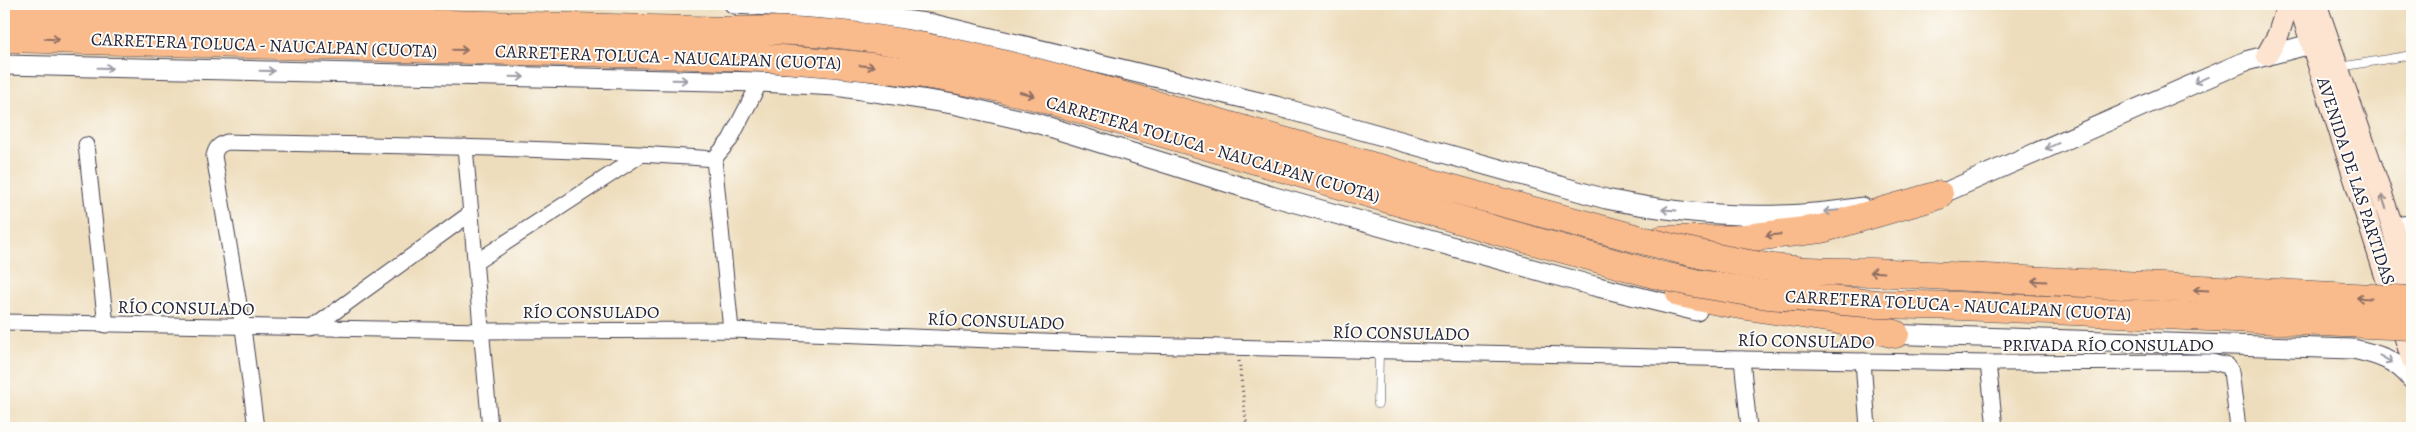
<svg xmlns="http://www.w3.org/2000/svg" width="2416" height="432" font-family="Alegreya,serif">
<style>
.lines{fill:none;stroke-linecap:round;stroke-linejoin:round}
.service-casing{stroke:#413e4e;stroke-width:9}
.minor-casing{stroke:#413e4e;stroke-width:17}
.tertiary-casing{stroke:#413e4e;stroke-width:21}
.secondary-casing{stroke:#413e4e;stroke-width:23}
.motorway-casing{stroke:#413e4e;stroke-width:29}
.path{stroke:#413e4e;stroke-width:3;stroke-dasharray:1 4;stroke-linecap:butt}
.service{stroke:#fff;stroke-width:8}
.minor{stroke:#fff;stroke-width:15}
.tertiary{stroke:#fff;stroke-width:19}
.secondary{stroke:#fde4d1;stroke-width:21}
.motorway{stroke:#fabb8c;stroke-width:28}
.motorway-bridge-casing{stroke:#413e4e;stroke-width:29;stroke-linecap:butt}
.motorway-bridge{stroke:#fabb8c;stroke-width:28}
.oneway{stroke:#8e6e64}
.oneway2{stroke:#9c9ca7}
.oneway3{stroke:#9a8d8e}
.labels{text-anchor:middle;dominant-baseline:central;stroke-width:4;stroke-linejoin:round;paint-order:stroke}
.street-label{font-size:18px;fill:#22223b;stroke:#fdfcf7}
</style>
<rect width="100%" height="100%" fill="#fdfcf7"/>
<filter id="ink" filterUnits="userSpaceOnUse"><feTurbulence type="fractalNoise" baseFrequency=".02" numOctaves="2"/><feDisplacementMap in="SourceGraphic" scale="10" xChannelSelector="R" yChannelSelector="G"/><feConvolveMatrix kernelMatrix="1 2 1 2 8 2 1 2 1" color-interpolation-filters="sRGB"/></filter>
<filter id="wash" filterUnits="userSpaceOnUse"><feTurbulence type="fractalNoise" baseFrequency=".0096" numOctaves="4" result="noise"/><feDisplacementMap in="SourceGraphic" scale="20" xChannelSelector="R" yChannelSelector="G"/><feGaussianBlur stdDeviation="1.12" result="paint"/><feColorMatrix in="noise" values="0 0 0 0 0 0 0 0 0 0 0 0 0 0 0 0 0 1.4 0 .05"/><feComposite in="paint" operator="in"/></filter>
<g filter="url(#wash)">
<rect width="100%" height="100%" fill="#eeddbc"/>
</g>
<g filter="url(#ink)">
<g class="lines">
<defs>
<g id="service">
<polyline points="2340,67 2412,55"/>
<polyline points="1378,404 1379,351"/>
</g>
<g id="minor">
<polyline points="86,145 106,325"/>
<polyline points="465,147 490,428"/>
<polyline points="2392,225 2412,223"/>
<polyline points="476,262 642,154"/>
<polyline points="4,322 483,331 731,330 1093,344 1742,359 1988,363 2212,362 2228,366 2231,371 2238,428"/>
<polyline points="311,329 471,213"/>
<polyline points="731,330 714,159 730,140 760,82"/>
<polyline points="1742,359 1749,428"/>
<polyline points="1863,361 1868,428"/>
<polyline points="1988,363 1995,428"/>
<path d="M256 428 243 328 214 156C216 147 219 145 227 142 389 146 552 147 714 159"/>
</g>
<g id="tertiary">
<path d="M734 4 820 9 933 24 1276 106 1606 199C1689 216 1778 221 1862 207"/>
<polyline points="4,65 760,82 836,86 953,104 1036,123 1271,196 1594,286 1697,311"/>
<polyline points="1929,197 1939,195 2246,61 2326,40"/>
<path d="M1883 334 2353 349C2376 354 2398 360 2412 380"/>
</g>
<g id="secondary">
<polyline points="2299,4 2412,359"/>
<polyline points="2316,4 2392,225 2412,299"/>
<polyline points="2267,55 2278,35 2288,4"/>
</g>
<g id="motorway">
<polyline points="1661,240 1738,239 1821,229 1939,195"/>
<polyline points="1680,293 1728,303 1834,319 1895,334"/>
</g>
</defs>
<!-- service casing -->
<use href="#service" class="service-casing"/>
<!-- minor casing -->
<use href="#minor" class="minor-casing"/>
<!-- tertiary casing -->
<use href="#tertiary" class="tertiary-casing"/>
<!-- secondary casing -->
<use href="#secondary" class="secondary-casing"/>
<!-- motorway casing -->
<use href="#motorway" class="motorway-casing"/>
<!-- path -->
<polyline class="path" points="1239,361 1247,428"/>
<!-- service -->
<use href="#service" class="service"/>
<!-- minor -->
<use href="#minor" class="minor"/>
<!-- tertiary -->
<use href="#tertiary" class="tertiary"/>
<!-- secondary -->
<use href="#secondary" class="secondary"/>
<!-- motorway -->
<use href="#motorway" class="motorway"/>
<defs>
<g id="motorway-bridge">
<path d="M4 13 731 31C861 25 989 59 1113 93 1266 135 1418 181 1572 221 1635 238 1697 256 1761 266 1797 272 1835 272 1872 272L2412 300"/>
<path d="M4 38C175 42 347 47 519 51 699 55 870 53 1046 99L1498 231 1654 274 1695 283 1768 295 1878 304 1960 306 2412 326"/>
</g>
</defs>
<!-- motorway-bridge casing -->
<use href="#motorway-bridge" class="motorway-bridge-casing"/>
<!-- motorway-bridge -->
<use href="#motorway-bridge" class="motorway-bridge"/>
</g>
<!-- one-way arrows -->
<defs><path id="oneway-shaft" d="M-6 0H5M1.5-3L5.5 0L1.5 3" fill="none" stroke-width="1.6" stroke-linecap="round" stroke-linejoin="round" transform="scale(1.25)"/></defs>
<g class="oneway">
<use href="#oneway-shaft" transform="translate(52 39) rotate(2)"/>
<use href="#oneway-shaft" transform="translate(460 50) rotate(1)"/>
<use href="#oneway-shaft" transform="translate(867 66) rotate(6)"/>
<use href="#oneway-shaft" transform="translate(1027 94) rotate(15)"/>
<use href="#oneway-shaft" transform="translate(1773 235) rotate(174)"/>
<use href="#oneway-shaft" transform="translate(1877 272) rotate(-177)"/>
<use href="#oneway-shaft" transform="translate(2039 281) rotate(-177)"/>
<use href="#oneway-shaft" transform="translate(2201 290) rotate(-177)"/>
<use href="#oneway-shaft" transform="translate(2364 298) rotate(-177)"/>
</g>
<g class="oneway2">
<use href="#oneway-shaft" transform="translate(105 68) rotate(1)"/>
<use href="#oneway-shaft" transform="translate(267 71) rotate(1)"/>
<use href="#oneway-shaft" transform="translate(517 77) rotate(1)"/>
<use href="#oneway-shaft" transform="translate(680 80) rotate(1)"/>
<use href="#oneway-shaft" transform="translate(2201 80) rotate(156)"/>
<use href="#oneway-shaft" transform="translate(2052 146) rotate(156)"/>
<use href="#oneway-shaft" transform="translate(1669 210) rotate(-176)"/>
<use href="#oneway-shaft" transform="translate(1831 211) rotate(175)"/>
<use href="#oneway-shaft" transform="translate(2386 359) rotate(29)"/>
</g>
<use class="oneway3" href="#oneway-shaft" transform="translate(2384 202) rotate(-108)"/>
</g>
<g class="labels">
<!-- street labels -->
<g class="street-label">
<text transform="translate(264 45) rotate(2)">CARRETERA TOLUCA - NAUCALPAN (CUOTA)</text>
<text transform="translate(668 57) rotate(2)">CARRETERA TOLUCA - NAUCALPAN (CUOTA)</text>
<text transform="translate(1213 149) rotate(16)">CARRETERA TOLUCA - NAUCALPAN (CUOTA)</text>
<text transform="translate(2356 181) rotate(72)">AVENIDA DE LAS PARTIDAS</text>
<text transform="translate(1958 305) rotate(3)">CARRETERA TOLUCA - NAUCALPAN (CUOTA)</text>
<text transform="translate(186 308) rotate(1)">RÍO CONSULADO</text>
<text x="591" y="312">RÍO CONSULADO</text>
<text transform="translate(996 321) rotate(2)">RÍO CONSULADO</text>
<text transform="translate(1401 333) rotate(1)">RÍO CONSULADO</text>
<text transform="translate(1806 341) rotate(1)">RÍO CONSULADO</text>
<text x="2108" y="345">PRIVADA RÍO CONSULADO</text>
</g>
</g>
<!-- margin -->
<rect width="2416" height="432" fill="none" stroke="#fdfcf7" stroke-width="20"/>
</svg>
